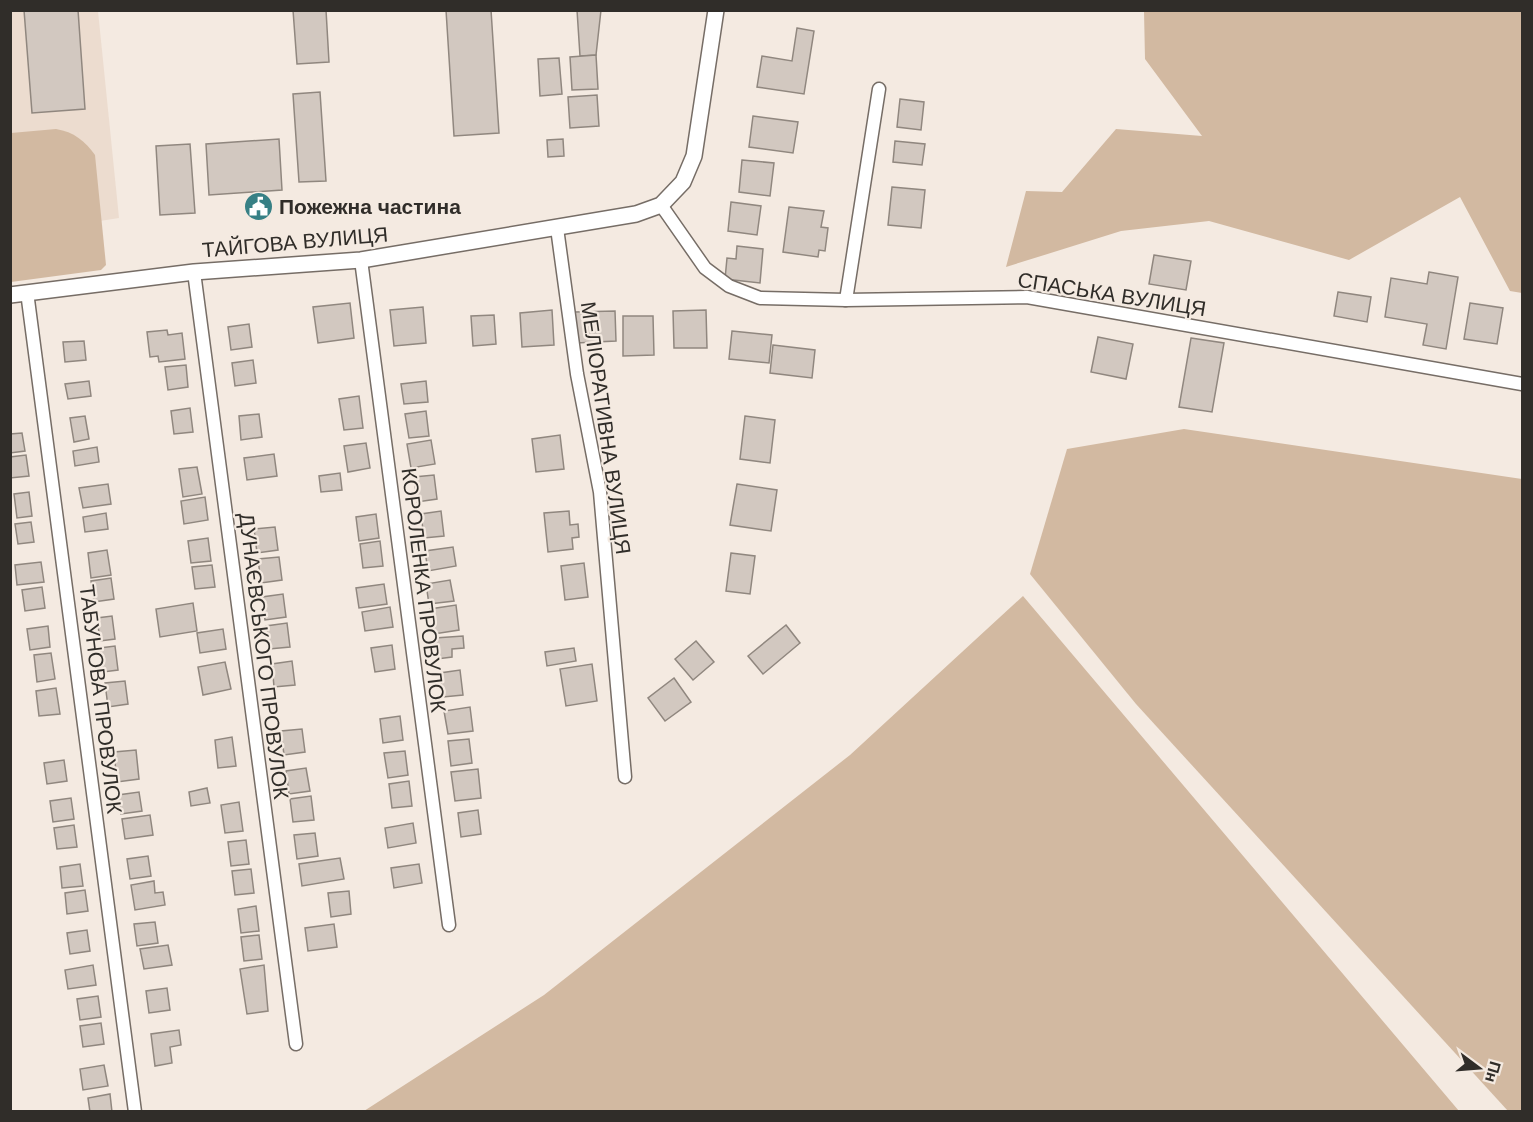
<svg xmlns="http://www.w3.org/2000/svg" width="1533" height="1122" font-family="Helvetica,sans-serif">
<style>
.built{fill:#ecdccf}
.green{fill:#d2b9a1}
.building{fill:#d2c8c0;stroke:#90877f;stroke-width:1.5}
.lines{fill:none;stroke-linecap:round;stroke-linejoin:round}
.minor-casing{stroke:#766d66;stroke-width:15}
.tertiary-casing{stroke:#766d66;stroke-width:18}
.minor{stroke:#fff;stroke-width:12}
.tertiary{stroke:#fff;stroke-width:15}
.labels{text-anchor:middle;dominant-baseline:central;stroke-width:4.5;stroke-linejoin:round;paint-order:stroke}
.poi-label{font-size:21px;font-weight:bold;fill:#302d29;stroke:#f4eae1;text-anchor:start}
.street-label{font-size:21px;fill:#302d29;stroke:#f4eae1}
</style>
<rect width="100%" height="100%" fill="#f4eae1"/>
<!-- built -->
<polygon class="built" points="11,11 98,11 119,218 11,235"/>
<!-- green -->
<g class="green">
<polygon points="1144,11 1522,11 1522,293 1510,291 1460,197 1349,260 1209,221 1121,231 1006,267 1026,191 1062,192 1116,129 1202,136 1145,59"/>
<path d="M56 129C74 132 85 141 95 155L106 265 101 270 11 282V133Z"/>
<polygon points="1184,429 1522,479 1522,1111 1508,1111 1136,704 1030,574 1067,449"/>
<polygon points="1023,596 1459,1111 364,1111 544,995 850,755"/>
</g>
<!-- building -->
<g class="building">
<polygon points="24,10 78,10 85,109 32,113"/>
<polygon points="293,10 326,10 329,62 297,64"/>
<polygon points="446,10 491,10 499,133 454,136"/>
<polygon points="577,10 601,10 596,55 580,56"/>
<polygon points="797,28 814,31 804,94 757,87 762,56 792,61"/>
<polygon points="596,55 598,89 572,90 570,57"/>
<polygon points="559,58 562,94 540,96 538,59"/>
<polygon points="320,92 326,181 299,182 293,94"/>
<polygon points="597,95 599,126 570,128 568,97"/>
<polygon points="900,99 924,102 921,130 897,127"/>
<polygon points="753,116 798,122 793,153 749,147"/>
<polygon points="279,139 282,190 209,195 206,144"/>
<polygon points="563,139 564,156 548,157 547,140"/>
<polygon points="895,141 925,144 922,165 893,162"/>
<polygon points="190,144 195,213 160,215 156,146"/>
<polygon points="742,160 774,163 770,196 739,192"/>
<polygon points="892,187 925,190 921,228 888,225"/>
<polygon points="731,202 761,206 757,235 728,231"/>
<polygon points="789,207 824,211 821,227 828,228 825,251 819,250 818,257 783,252"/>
<polygon points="737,246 763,249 760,283 725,279 727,258 736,259"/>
<polygon points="1154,255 1191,261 1186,290 1149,284"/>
<polygon points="1429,272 1458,277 1446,349 1423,345 1427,324 1385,317 1391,278 1427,284"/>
<polygon points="1338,292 1371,297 1367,322 1334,316"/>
<polygon points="350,303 354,338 318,343 313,307"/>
<polygon points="1470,303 1503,308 1497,344 1464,339"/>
<polygon points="423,307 426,343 394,346 390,310"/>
<polygon points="552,310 554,345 522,347 520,313"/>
<polygon points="706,310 707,348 674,348 673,311"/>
<polygon points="615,311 616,341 576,343 575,312"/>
<polygon points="494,315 496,344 473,346 471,316"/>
<polygon points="623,316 653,316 654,355 623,356"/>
<polygon points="249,324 252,347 231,350 228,327"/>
<polygon points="167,330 168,335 182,333 185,359 159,362 158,356 150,357 147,332"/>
<polygon points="732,331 772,335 769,363 729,359"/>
<polygon points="1098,337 1133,344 1126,379 1091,372"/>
<polygon points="1191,338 1224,343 1212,412 1179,407"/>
<polygon points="84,341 86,360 65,362 63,342"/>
<polygon points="773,345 815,350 812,378 770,373"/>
<polygon points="253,360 256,383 235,386 232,363"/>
<polygon points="186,365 188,387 168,390 165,367"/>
<polygon points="89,381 91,396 68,399 65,384"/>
<polygon points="426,381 428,402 404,404 401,384"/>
<polygon points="359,396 363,428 344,430 339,399"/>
<polygon points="190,408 193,432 174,434 171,411"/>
<polygon points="426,411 429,436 409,438 405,414"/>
<polygon points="259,414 262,437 241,440 239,416"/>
<polygon points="85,416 89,439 74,442 70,418"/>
<polygon points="745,416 775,420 770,463 740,459"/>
<polygon points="22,433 25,451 10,453 10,434"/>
<polygon points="560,435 564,469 536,472 532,439"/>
<polygon points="431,440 435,464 411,468 407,444"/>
<polygon points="366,443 370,468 348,472 344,446"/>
<polygon points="97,447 99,462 75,466 73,451"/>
<polygon points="274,454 277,476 247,480 244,458"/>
<polygon points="26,455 29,476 10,478 10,457"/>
<polygon points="197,467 202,494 183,497 179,469"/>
<polygon points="340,473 342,490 321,492 319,476"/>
<polygon points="434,475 437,499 417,502 414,477"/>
<polygon points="108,484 111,504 83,508 79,488"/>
<polygon points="737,484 777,490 771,531 730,525"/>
<polygon points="29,492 32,516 17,518 14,494"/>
<polygon points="205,497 208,520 184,524 181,501"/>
<polygon points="441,511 444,536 424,538 421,514"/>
<polygon points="569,511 570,525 578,524 579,537 572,538 573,549 548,552 544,513"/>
<polygon points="106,513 108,529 85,532 83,517"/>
<polygon points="376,514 379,538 359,541 356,517"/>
<polygon points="31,522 34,542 18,544 15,524"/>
<polygon points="275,527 278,550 257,553 254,529"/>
<polygon points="208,538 211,561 191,563 188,541"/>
<polygon points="380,541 383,566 363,568 360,544"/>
<polygon points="453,547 456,566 428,571 425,551"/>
<polygon points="107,550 111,575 91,578 88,553"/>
<polygon points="731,553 755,556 750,594 726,591"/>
<polygon points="279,557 282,580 261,583 258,559"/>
<polygon points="41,562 44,582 17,585 15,565"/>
<polygon points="584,563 588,597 565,600 561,566"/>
<polygon points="212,565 215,587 195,589 192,567"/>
<polygon points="111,578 114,599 94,602 91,581"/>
<polygon points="450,580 454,601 429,604 426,584"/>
<polygon points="384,584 387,604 359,608 356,588"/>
<polygon points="42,587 45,608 25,611 22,590"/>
<polygon points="283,594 286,617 265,620 262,597"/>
<polygon points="193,603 197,631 160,637 156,609"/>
<polygon points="456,605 459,630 434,634 430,609"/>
<polygon points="390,607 393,627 365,631 362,612"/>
<polygon points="112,616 115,639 100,641 97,618"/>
<polygon points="287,623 290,647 269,649 266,626"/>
<polygon points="786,625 800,643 763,674 748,656"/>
<polygon points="48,626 50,647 30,650 27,629"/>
<polygon points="223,629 226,649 200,653 197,633"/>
<polygon points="463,636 464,648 452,649 452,657 437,659 435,638"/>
<polygon points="696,641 714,662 693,680 675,659"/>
<polygon points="392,645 395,669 375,672 371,648"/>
<polygon points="115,646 118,670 103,672 100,648"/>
<polygon points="574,648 576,661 547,666 545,652"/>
<polygon points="51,653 55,679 37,682 34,655"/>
<polygon points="292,661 295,685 274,687 272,664"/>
<polygon points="225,662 231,689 203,695 198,667"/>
<polygon points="592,664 597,701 566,706 560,669"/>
<polygon points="460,670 463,695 443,697 440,673"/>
<polygon points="674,678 691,702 665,721 648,698"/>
<polygon points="125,681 128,704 108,707 105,683"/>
<polygon points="56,688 60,714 39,716 36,691"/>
<polygon points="470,707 473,731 448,734 444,711"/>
<polygon points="400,716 403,740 383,743 380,719"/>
<polygon points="302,729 305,752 284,755 281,731"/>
<polygon points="232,737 236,766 218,768 215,740"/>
<polygon points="469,739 472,763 451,766 448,741"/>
<polygon points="136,750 139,779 117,782 114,752"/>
<polygon points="405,751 408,775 388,778 384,753"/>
<polygon points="64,760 67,781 47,784 44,763"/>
<polygon points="306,768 310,791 289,794 286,771"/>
<polygon points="478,769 481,798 455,801 451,772"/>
<polygon points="409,781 412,806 392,808 389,784"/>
<polygon points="207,788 210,803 191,806 189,792"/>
<polygon points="139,792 142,811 121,814 118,795"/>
<polygon points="311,796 314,820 293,822 290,799"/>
<polygon points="71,798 74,819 53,822 50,801"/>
<polygon points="239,802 243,831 225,833 221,805"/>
<polygon points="478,810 481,834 461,837 458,813"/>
<polygon points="150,815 153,835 125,839 122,819"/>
<polygon points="413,823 416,843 388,848 385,828"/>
<polygon points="74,825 77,847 57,849 54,828"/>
<polygon points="315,833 318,856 297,859 294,835"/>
<polygon points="246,840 249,864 231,866 228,842"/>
<polygon points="148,856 151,876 130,879 127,859"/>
<polygon points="340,858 344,879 302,886 299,864"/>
<polygon points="80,864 83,886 62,888 60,867"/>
<polygon points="419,864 422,883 394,888 391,868"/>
<polygon points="251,869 254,893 235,895 232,871"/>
<polygon points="154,881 155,893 163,892 165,905 135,910 131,885"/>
<polygon points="85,890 88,911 67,914 65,893"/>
<polygon points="349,891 351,914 331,917 328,893"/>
<polygon points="256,906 259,931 241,933 238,909"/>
<polygon points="155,922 158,943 137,946 134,924"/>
<polygon points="334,924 337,947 308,951 305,928"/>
<polygon points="87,930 90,951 70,954 67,933"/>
<polygon points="259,935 262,959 244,961 241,937"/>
<polygon points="168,945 172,965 144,969 140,949"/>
<polygon points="93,965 96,985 68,989 65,970"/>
<polygon points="264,965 268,1011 247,1014 240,969"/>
<polygon points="167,988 170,1010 149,1013 146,991"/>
<polygon points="98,996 101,1017 80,1020 77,999"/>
<polygon points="101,1023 104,1044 83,1047 80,1026"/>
<polygon points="179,1030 181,1045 170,1047 172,1063 155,1066 151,1034"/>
<polygon points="104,1065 108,1086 83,1090 80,1069"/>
<polygon points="110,1094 112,1112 90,1112 88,1098"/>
</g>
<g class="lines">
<defs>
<g id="minor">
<polyline points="661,205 705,268 729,286 760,298 846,300 1027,297 1522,384"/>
<polyline points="557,228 577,374 600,492 625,777"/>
<polyline points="361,260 449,925"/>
<polyline points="194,272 296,1044"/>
<polyline points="27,292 135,1112"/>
<polyline points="846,300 879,89"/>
</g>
<polyline id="tertiary" points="10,295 194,272 361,260 636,214 661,205 683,182 694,156 716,10"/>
</defs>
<!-- minor casing -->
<use href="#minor" class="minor-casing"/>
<!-- tertiary casing -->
<use href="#tertiary" class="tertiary-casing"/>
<!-- minor -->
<use href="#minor" class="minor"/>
<!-- tertiary -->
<use href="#tertiary" class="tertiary"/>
</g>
<!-- icons -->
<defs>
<symbol id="civic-disc" viewBox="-11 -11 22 22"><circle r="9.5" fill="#378085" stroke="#f4eae1"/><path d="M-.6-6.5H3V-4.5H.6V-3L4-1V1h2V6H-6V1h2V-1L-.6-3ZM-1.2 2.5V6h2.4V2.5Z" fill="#fff"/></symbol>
</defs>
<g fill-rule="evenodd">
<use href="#civic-disc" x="242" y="190" width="33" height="33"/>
</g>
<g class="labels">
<!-- poi labels -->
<g class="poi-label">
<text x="279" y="206">Пожежна частина</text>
</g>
<!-- street labels -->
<g class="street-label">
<text transform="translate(295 242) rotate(-5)">ТАЙГОВА ВУЛИЦЯ</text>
<text transform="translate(1112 294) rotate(9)">СПАСЬКА ВУЛИЦЯ</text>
<text transform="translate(606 428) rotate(82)">МЕЛІОРАТИВНА ВУЛИЦЯ</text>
<text transform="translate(424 590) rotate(83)">КОРОЛЕНКА ПРОВУЛОК</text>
<text transform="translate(264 656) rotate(83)">ДУНАЄВСЬКОГО ПРОВУЛОК</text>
<text transform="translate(101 699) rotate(83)">ТАБУНОВА ПРОВУЛОК</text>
</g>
</g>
<!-- border -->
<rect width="1533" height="1122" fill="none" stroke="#302d29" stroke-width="24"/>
<!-- north arrow -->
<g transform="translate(1479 1068) rotate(106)" stroke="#f4eae1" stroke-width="4.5" paint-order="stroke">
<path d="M0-4.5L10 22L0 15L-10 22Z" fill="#302d29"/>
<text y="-9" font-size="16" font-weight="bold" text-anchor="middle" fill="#302d29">Пн</text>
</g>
</svg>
